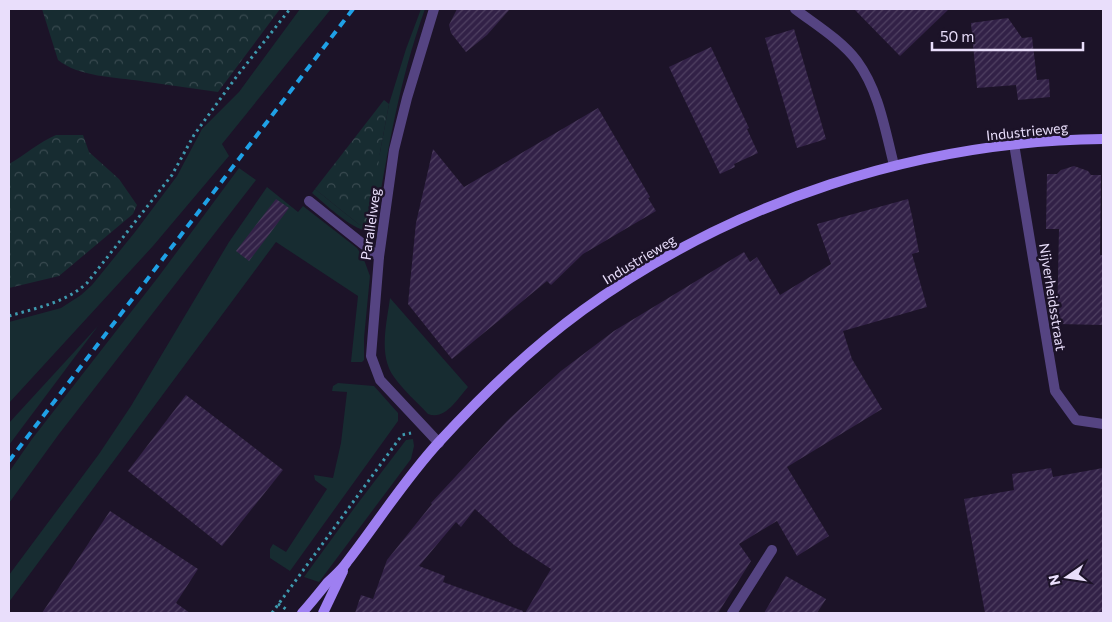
<svg xmlns="http://www.w3.org/2000/svg" width="1112" height="622" font-family="Commissioner,sans-serif">
<style>
.grass{fill:#172c31}
.forest{fill:url(#forest-crowns)}
.building{fill:url(#building-hatch)}
.lines{fill:none;stroke-linecap:round;stroke-linejoin:round}
.path{stroke:#3e9aaf;stroke-width:3;stroke-dasharray:2.5 4;stroke-linecap:butt}
.lane{stroke:#554482;stroke-width:10}
.street{stroke:#554482;stroke-width:10}
.secondary{stroke:#9e7ff1;stroke-width:10}
.rail{stroke:#1fa1e6;stroke-width:4;stroke-dasharray:8 6;stroke-linecap:butt}
.labels{text-anchor:middle;dominant-baseline:central;stroke-width:5;stroke-linejoin:round;paint-order:stroke}
.street-label{font-size:14px;fill:#e9defb;stroke:#1c1328}
</style>
<defs>
<pattern id="forest-crowns" width="20" height="18" patternUnits="userSpaceOnUse" patternTransform="scale(1.25)"><rect width="20" height="18" fill="#172c31"/><path d="M2 6a3 3 0 1 1 6 0M12 15a3 3 0 1 1 6 0" fill="none" stroke="#394a50"/></pattern>
<pattern id="building-hatch" width="6" height="6" patternUnits="userSpaceOnUse" patternTransform="scale(1.25)"><rect width="6" height="6" fill="#322147"/><path d="M-1 1l2-2M0 6l6-6M5 7l2-2" fill="none" stroke="#504162"/></pattern>
</defs>
<rect width="100%" height="100%" fill="#1c1328"/>
<!-- grass -->
<g class="grass">
<polygon points="300,9 331,9 222,144 229,156 153,246 9,403 9,322 61,308 81,295 92,285 135,232 177,176 202,129 239,92"/>
<path d="M421 9H425C399 81 388 150 375 225 373 227 371 229 369 230 356 234 322 201 312 193L315 189 361 226 380 152 389 104 406 49Z"/>
<polygon points="239,168 256,180 59,434 9,503 9,472 32,439 159,276"/>
<polygon points="267,187 298,212 303,206 357,248 363,257 370,276 364,338 364,360 362,362 351,362 358,296 276,242 9,602 9,575 99,454 131,406 229,242"/>
<path d="M390 298 468 387C458 398 445 421 428 414 417 402 403 390 394 377 378 355 387 322 390 298Z"/>
<polygon points="98,326 9,445 9,423"/>
<polygon points="338,383 374,386 398,413 398,421 290,571 270,558 270,549 273,544 286,552 327,489 315,480 314,475 333,478 341,443 347,392 332,391 333,386"/>
<polygon points="413,439 414,446 411,459 319,582 304,577 355,507 406,440"/>
</g>
<!-- forest -->
<g class="forest">
<path d="M42 9H280L218 92C192 88 166 85 141 81 115 77 79 77 58 60Z"/>
<polygon points="384,100 389,104 380,152 371,227 361,226 315,189"/>
<path d="M56 135H83L89 152 119 179 137 205 133 214 59 276 9 288V164C25 155 39 142 56 135Z"/>
</g>
<!-- building -->
<g class="building">
<polygon points="457,9 510,9 487,35 466,52 451,33 449,25"/>
<polygon points="854,9 949,9 900,56"/>
<polygon points="1008,18 1022,38 1032,37 1037,80 1049,79 1050,97 1018,100 1016,85 977,88 971,23"/>
<polygon points="794,29 826,139 797,148 765,38"/>
<polygon points="711,47 749,128 747,129 758,153 734,164 735,167 720,174 669,67"/>
<polygon points="598,108 650,197 648,198 656,211 583,254 551,285 547,281 452,359 408,304 416,223 433,149 464,187"/>
<polygon points="1074,166 1088,171 1091,175 1101,175 1100,255 1103,255 1103,325 1057,324 1059,229 1046,229 1047,174 1057,174 1061,170"/>
<polygon points="276,199 289,208 249,261 236,251"/>
<polygon points="908,199 912,216 919,252 912,254 927,307 843,331 852,359 882,409 787,467 829,536 797,556 777,521 739,544 751,561 718,613 525,613 551,569 514,545 475,509 461,527 456,522 419,566 445,576 443,582 523,611 523,613 355,613 361,595 373,599 387,560 432,504 431,503 507,421 561,371 614,331 744,252 750,262 757,257 780,295 831,264 817,224"/>
<polygon points="186,395 283,470 222,546 128,471"/>
<polygon points="1051,468 1053,477 1103,468 1103,613 985,613 964,499 1014,490 1012,474"/>
<polygon points="110,511 198,569 176,603 190,613 42,613"/>
<polygon points="786,576 826,599 817,613 764,613"/>
</g>
<g class="lines">
<!-- path -->
<g class="path">
<path d="M9 316C36 308 65 303 87 283L172 175 194 135 237 76 290 9"/>
<polyline points="278,604 289,611"/>
<polyline points="272,613 402,435 411,433"/>
</g>
<!-- lane -->
<polyline class="lane" points="309,201 379,257"/>
<!-- street -->
<g class="street">
<polyline points="434,9 407,98 394,150 379,257 371,356 380,380 439,443"/>
<path d="M795 9C816 25 841 40 857 61 879 91 885 130 894 165"/>
<polyline points="1014,144 1055,391 1076,420 1103,424"/>
<polyline points="732,613 772,550"/>
</g>
<!-- secondary -->
<g class="secondary">
<path d="M302 613C311 603 319 593 327 583 334 576 342 570 347 562 378 522 405 479 439 442 483 394 531 348 583 310 734 201 918 141 1103 139"/>
<polyline points="323,613 343,571"/>
</g>
<!-- rail -->
<polyline class="rail" points="9,461 353,9"/>
</g>
<g class="labels">
<!-- street labels -->
<g class="street-label">
<text transform="translate(1027 131) rotate(-6)">Industrieweg</text>
<text transform="translate(370 224) rotate(-82)">Parallelweg</text>
<text transform="translate(639 259) rotate(-31)">Industrieweg</text>
<text transform="translate(1053 297) rotate(81)">Nijverheidsstraat</text>
</g>
</g>
<!-- border -->
<rect width="1112" height="622" fill="none" stroke="#e9defb" stroke-width="20"/>
<!-- north arrow -->
<g transform="translate(1067 577) rotate(257)" stroke="#1c1328" stroke-width="4" paint-order="stroke">
<path d="M0-4L9 19L0 12L-9 19Z" fill="#e9defb"/>
<text y="-8" font-size="14" font-weight="bold" text-anchor="middle" fill="#e9defb">N</text>
</g>
<!-- scale -->
<path d="M932 42v8h151v-8" fill="none" stroke="#e9defb" stroke-width="2.5"/>
<text x="940" y="42" font-size="15" fill="#e9defb" stroke="#1c1328" stroke-width="4" paint-order="stroke">50 m</text>
</svg>
